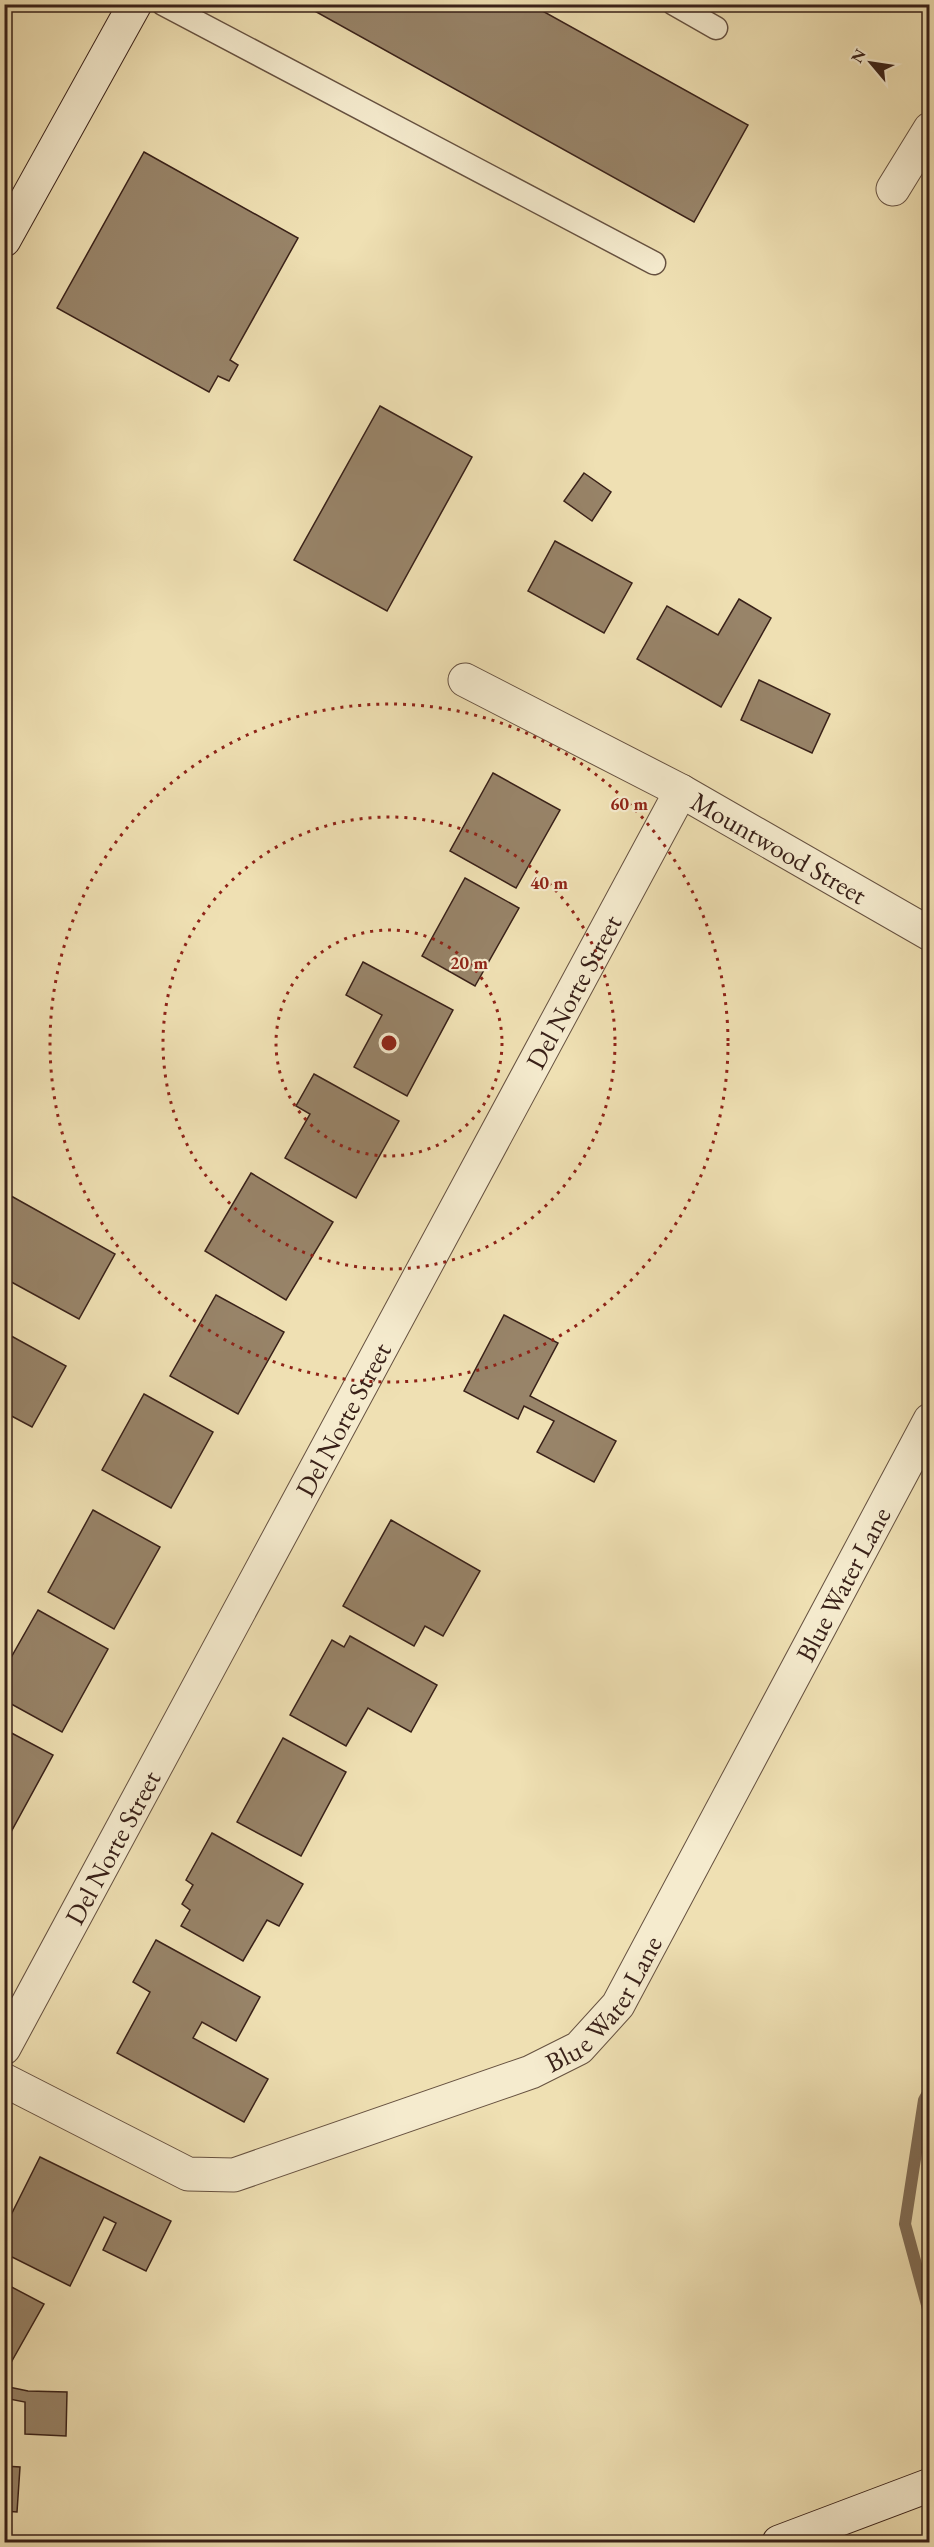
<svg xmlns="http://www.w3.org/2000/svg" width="934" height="2547" font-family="'EB Garamond',serif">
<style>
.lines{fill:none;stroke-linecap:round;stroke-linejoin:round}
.stream{stroke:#816d56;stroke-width:12}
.building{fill:#988469;stroke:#392119;stroke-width:1.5}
.lane-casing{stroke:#665140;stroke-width:25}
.street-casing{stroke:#665140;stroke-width:35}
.secondary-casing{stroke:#392119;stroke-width:35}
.lane{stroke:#f5ebce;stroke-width:22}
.street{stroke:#f5ebce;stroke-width:33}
.secondary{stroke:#f5ebce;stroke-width:33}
.ring{fill:none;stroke:#8f2418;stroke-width:3;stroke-dasharray:3 6}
.labels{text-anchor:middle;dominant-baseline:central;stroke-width:4.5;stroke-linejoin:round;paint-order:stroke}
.street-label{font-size:27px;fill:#392119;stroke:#f5ebce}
.centre{fill:#8f2418;stroke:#f5ebce;stroke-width:3}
.ring-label{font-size:18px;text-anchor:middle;font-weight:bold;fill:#8f2418;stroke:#f5ebce;stroke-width:4.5;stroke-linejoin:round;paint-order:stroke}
</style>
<rect width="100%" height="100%" fill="#efe0b3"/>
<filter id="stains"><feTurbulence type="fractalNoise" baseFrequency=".00333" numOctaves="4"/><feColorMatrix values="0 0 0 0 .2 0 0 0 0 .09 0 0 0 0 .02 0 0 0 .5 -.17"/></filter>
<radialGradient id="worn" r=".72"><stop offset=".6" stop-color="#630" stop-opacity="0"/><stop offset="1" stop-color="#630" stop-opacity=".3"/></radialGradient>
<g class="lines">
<!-- stream -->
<polyline class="stream" points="930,2089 924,2100 905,2224 930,2316"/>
</g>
<!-- building -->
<g class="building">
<polygon points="4,4 13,4 4,19"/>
<polygon points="302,4 530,4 748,125 694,222"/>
<polygon points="144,152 298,238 230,360 238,365 229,381 218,376 209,392 57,308"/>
<polygon points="380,406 472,457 387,611 294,560"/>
<polygon points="584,473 611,492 592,521 564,501"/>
<polygon points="555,541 632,583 604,633 528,591"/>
<polygon points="739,599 771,618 721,707 637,659 667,606 718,635"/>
<polygon points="759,680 830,714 812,753 741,720"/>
<polygon points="493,773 560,810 516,888 450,851"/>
<polygon points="465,878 519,908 475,986 422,956"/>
<polygon points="363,962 453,1010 407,1096 354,1067 382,1015 346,995"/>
<polygon points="314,1074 399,1121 356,1198 285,1158 310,1114 296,1106"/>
<polygon points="251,1173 333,1222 286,1300 205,1251"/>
<polygon points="4,1192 115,1254 79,1319 4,1278"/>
<polygon points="216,1295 284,1332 238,1414 170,1376"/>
<polygon points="504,1315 558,1343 530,1396 616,1441 594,1482 537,1452 554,1421 524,1406 518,1419 464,1391"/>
<polygon points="4,1332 66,1366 32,1427 4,1412"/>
<polygon points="144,1394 213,1432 171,1508 102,1470"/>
<polygon points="93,1510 160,1547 114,1629 48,1592"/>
<polygon points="391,1520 480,1571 443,1636 425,1626 414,1646 343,1606"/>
<polygon points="38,1610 108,1649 62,1732 4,1700 4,1670"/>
<polygon points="350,1636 437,1685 411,1732 368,1708 346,1746 290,1715 332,1640 344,1647"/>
<polygon points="4,1729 53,1755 5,1843 4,1843"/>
<polygon points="283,1738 346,1772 301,1856 237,1822"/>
<polygon points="212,1833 303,1884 279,1926 267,1920 243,1961 181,1926 190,1910 182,1904 193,1885 186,1880"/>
<polygon points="156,1940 260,1997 236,2041 202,2022 193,2038 268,2079 244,2122 117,2053 150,1992 133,1982"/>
<polygon points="40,2157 171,2221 146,2271 103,2250 116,2223 104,2217 70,2286 4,2253 4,2229"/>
<polygon points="4,2283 44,2304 4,2375"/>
<polygon points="4,2386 28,2391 67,2392 66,2436 25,2434 25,2402 4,2398"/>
<polygon points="4,2466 20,2467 17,2512 4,2511"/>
</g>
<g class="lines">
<defs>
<g id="lane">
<polyline points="163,4 654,263"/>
<polyline points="674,4 716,28"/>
</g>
<g id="street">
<polyline points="893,189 930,129"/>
<path id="s1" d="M465 680 681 791 930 934"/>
<path id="s2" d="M4 2048 681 791"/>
<path id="s3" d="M4 2080 188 2174 234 2175 531 2072 579 2048 618 2005 930 1420"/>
</g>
<g id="secondary">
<polyline points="4,240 135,4"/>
<polyline points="779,2542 930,2485"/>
</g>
</defs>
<!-- lane casing -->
<use href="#lane" class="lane-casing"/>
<!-- street casing -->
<use href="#street" class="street-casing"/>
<!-- secondary casing -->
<use href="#secondary" class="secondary-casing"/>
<!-- lane -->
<use href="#lane" class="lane"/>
<!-- street -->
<use href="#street" class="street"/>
<!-- secondary -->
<use href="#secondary" class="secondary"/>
</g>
<!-- distance rings -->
<g class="ring">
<circle cx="389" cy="1043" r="113"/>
<circle cx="389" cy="1043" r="226"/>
<circle cx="389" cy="1043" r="339"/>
</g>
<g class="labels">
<!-- street labels -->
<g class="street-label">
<text stroke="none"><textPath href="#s1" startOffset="356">Mountwood Street</textPath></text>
<text stroke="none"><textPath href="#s2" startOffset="1200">Del Norte Street</textPath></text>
<text stroke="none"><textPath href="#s2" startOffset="714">Del Norte Street</textPath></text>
<text stroke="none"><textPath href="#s3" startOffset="1156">Blue Water Lane</textPath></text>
<text stroke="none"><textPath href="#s2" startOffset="228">Del Norte Street</textPath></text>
<text stroke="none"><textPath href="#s3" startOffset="670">Blue Water Lane</textPath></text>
</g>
</g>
<circle cx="389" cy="1043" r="9" class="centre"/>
<g class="ring-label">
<text x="629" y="810">60 m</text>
<text x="549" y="889">40 m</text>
<text x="469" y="969">20 m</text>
</g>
<!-- margin -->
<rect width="934" height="2547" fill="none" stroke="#efe0b3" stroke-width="24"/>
<rect x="6" y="6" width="922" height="2535" fill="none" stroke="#392119" stroke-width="3"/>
<rect x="12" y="12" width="910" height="2523" fill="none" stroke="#392119" stroke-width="1.5"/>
<!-- north arrow -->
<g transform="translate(871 63) rotate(299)" stroke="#f5ebce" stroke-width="4.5" paint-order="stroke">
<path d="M0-4.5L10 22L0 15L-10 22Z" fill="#392119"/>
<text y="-9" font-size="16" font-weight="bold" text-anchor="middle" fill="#392119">N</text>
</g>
<rect width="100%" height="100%" filter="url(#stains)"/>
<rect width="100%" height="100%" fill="url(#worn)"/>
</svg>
